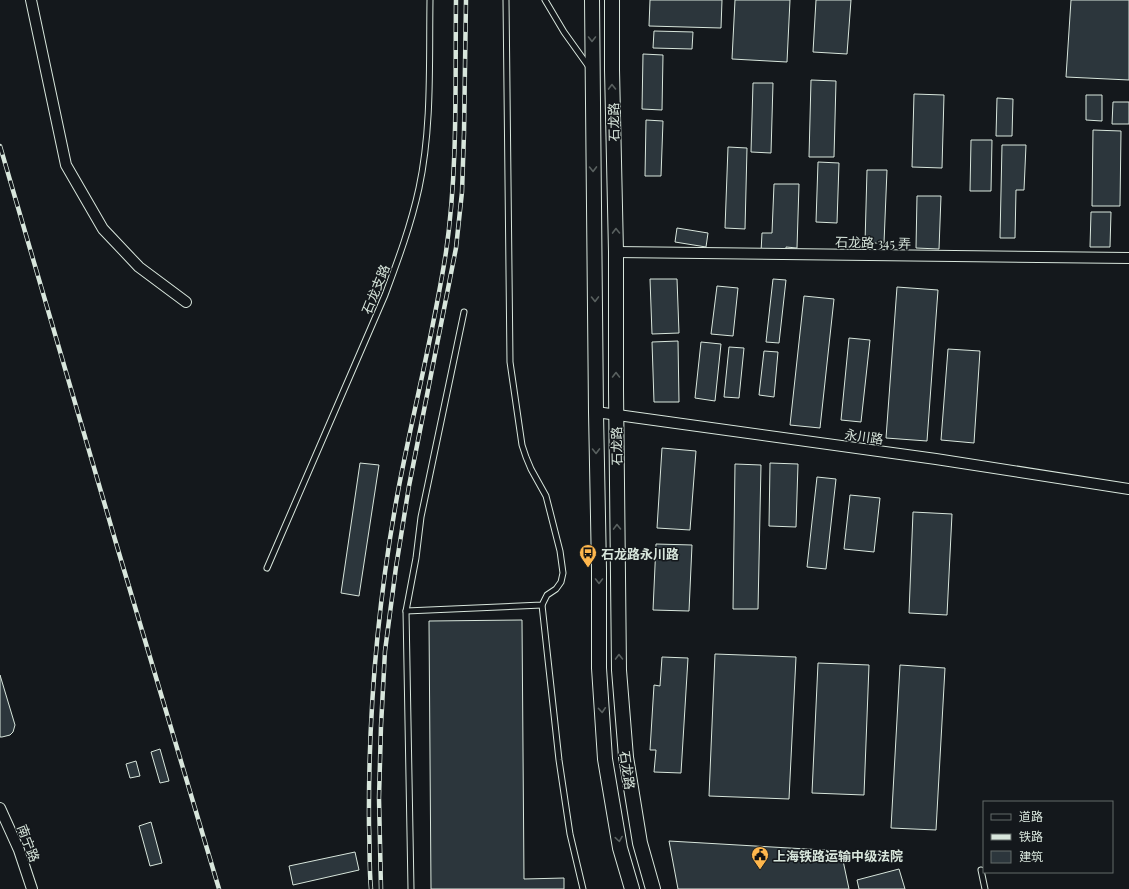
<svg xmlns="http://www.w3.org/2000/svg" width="1129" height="889" font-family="'Playfair Display','Noto Sans SC',serif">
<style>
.building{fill:#2c363c;stroke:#d8e6dc}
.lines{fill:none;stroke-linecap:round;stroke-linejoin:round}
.service-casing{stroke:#d8e6dc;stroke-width:7}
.minor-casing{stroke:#d8e6dc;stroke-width:12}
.secondary-casing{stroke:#d8e6dc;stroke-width:16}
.service{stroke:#14181c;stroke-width:5}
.minor{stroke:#14181c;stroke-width:10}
.secondary{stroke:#14181c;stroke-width:14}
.rail-casing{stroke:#d8e6dc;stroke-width:4.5}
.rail{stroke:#14181c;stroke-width:3;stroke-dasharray:9;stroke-linecap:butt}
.oneway{stroke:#59605f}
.labels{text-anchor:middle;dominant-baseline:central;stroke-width:3;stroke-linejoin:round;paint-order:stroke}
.street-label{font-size:13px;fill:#d8e6dc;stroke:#14181c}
.poi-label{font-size:13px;font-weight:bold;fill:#d8e6dc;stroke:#14181c;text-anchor:start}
</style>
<rect width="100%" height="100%" fill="#14181c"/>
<!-- building -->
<g class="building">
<polygon points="650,0 722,0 721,28 649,26"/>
<polygon points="735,0 790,0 787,62 732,59"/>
<polygon points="816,0 851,0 847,54 813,52"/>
<polygon points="1071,0 1129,0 1129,80 1066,77"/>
<polygon points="654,31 693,32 692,49 653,48"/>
<polygon points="643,54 663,55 662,110 642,109"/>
<polygon points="811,80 836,81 834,157 809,157"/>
<polygon points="753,83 773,83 771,153 751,152"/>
<polygon points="914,94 944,95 942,168 912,167"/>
<polygon points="1086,95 1102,95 1102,121 1086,120"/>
<polygon points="997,98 1013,99 1012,136 996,136"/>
<polygon points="1113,102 1129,102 1129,124 1112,124"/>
<polygon points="646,120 663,121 661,176 645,176"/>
<polygon points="1093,130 1121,131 1120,206 1092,206"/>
<polygon points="971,140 992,140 991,191 970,191"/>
<polygon points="1002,145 1026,145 1024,190 1016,190 1015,238 1000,238"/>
<polygon points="728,147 747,148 745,229 725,228"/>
<polygon points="818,162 839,163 837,223 816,222"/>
<polygon points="867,170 887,170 884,243 865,243"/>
<polygon points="774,184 799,184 797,248 786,247 786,253 761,252 762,233 772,233"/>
<polygon points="917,196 941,196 939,249 916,248"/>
<polygon points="1091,212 1111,212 1110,247 1090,247"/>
<polygon points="677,228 708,233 706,247 675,242"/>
<polygon points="650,279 677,279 679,333 652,334"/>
<polygon points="773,279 786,280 779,343 766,342"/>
<polygon points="717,286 738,288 733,336 711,334"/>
<polygon points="897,287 938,290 927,441 886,438"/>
<polygon points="804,296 834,299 820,428 790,425"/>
<polygon points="849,338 870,340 861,422 841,420"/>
<polygon points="678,341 679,402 654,402 652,342"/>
<polygon points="701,342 721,344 715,401 695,398"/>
<polygon points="729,347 744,348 739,398 724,397"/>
<polygon points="948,349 980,351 974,443 941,440"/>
<polygon points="764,351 778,352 774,397 759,395"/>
<polygon points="662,448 696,451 690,530 657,528"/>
<polygon points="360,463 379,465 359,596 341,593"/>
<polygon points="770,463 798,464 796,527 769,526"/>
<polygon points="735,464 761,465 758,609 733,609"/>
<polygon points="817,477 836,479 826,569 807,567"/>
<polygon points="850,495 880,498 874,552 844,549"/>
<polygon points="913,512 952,514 947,615 909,613"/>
<polygon points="656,544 692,545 689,611 653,610"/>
<polygon points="522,620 524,879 564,878 564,889 431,889 429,621"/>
<polygon points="715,654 796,657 789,799 709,796"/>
<polygon points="662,657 688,658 681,773 654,772 656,750 650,750 654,685 660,686"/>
<polygon points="818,663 869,665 864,795 812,793"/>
<polygon points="900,665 945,668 936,830 891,828"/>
<polygon points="0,675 15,725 13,732 10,735 2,737 0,737"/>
<polygon points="160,749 169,781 160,783 151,752"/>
<polygon points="136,761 140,776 130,778 126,764"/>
<polygon points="151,822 162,863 150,866 139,826"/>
<polygon points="669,841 841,851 849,889 678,889"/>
<polygon points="355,852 359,870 293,885 289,866"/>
<polygon points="899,869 905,889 859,889 857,880"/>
</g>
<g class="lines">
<defs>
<g id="service">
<polyline points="545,0 564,32 589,67"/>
<path d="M267 568 385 295C398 260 411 225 419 188 432 127 429 62 430 0"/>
<polyline points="542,605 559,760 570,834 583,889"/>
<polyline points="406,611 542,605 547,595 556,589 561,582 563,573 560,551 546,496 531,469 526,457 522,445 510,362 506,0"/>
<polyline points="981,870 985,889"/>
<polyline points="411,889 406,611 416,558 421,517 464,312"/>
</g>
<g id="minor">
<polyline points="31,0 66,165 103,229 139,267 186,302"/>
<polyline points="616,252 1129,258"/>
<polyline points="596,412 936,459 1129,489"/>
<polyline points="0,808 19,850 32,889"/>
</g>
<g id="secondary">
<polyline points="592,0 596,412 599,569 599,668 605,759 620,848 632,889"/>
<polyline points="612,0 612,70 616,252 616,390 619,670 626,757 640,843 653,889"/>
</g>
</defs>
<!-- service casing -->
<use href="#service" class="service-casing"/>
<!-- minor casing -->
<use href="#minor" class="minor-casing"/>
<!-- secondary casing -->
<use href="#secondary" class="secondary-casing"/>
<!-- service -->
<use href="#service" class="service"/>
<!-- minor -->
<use href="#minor" class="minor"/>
<!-- secondary -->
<use href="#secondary" class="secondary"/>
<defs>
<g id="rail">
<polyline points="0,146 116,543 219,889"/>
<path d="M371 889C369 868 370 847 369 826 368 712 378 598 399 486 414 408 434 330 446 252 458 169 455 84 456 0"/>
<polyline points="381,889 379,798 381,726 385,651 396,567 409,486 445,304 456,248 462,192 464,133 466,0"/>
</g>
</defs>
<!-- rail casing -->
<use href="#rail" class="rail-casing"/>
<!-- rail -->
<use href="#rail" class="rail"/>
</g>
<!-- one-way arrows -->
<defs><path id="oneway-chevron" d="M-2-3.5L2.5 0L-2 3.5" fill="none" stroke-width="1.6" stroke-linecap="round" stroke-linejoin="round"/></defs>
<g class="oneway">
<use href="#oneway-chevron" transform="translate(592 39) rotate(90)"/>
<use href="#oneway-chevron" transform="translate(612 87) rotate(-91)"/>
<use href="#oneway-chevron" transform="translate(593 169) rotate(89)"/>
<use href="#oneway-chevron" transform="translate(616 231) rotate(-91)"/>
<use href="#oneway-chevron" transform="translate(595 299) rotate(89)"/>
<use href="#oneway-chevron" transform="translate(616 375) rotate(-90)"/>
<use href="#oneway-chevron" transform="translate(596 451) rotate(89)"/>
<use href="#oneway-chevron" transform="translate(617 527) rotate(-91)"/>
<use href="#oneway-chevron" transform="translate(599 581) rotate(90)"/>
<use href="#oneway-chevron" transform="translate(619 657) rotate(-91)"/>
<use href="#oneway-chevron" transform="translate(602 710) rotate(86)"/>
<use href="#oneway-chevron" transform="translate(619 839) rotate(81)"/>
</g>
<!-- icons -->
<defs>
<symbol id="bus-pin" viewBox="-11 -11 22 30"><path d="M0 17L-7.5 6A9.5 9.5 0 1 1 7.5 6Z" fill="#ffb74d" stroke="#14181c"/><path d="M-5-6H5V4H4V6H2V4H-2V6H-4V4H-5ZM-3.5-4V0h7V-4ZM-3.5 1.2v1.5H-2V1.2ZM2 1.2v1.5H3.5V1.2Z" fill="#111"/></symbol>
<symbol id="civic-pin" viewBox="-11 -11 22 30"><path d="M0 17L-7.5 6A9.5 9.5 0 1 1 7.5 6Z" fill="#ffb74d" stroke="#14181c"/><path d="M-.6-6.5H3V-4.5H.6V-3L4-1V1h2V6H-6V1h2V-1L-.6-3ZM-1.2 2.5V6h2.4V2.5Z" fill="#111"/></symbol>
</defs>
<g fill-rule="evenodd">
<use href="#bus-pin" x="578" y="543" width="20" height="27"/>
<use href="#civic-pin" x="750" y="845" width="20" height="27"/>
</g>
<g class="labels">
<!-- street labels -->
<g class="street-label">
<text transform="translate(613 122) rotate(-91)">石龙路</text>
<text transform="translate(873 242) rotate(1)">石龙路 345 弄</text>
<text transform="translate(375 289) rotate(-68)">石龙支路</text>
<text transform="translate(864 436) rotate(8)">永川路</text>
<text transform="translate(616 446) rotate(-91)">石龙路</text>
<text transform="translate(628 770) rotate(82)">石龙路</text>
<text transform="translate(29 843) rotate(69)">南宁路</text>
</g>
<!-- poi labels -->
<g class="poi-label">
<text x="601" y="553">石龙路永川路</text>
<text x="773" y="855">上海铁路运输中级法院</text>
</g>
</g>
<!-- legend -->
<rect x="983" y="801" width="130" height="72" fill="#14181c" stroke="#626a69"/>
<rect x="991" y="814" width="20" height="6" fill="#14181c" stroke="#626a69"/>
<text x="1019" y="821" font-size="12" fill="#d8e6dc">道路</text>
<rect x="991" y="834" width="20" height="6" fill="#d8e6dc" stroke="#626a69"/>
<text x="1019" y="841" font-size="12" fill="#d8e6dc">铁路</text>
<rect x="991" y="851" width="20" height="12" fill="#2c363c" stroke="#626a69"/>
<text x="1019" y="861" font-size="12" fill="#d8e6dc">建筑</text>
</svg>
